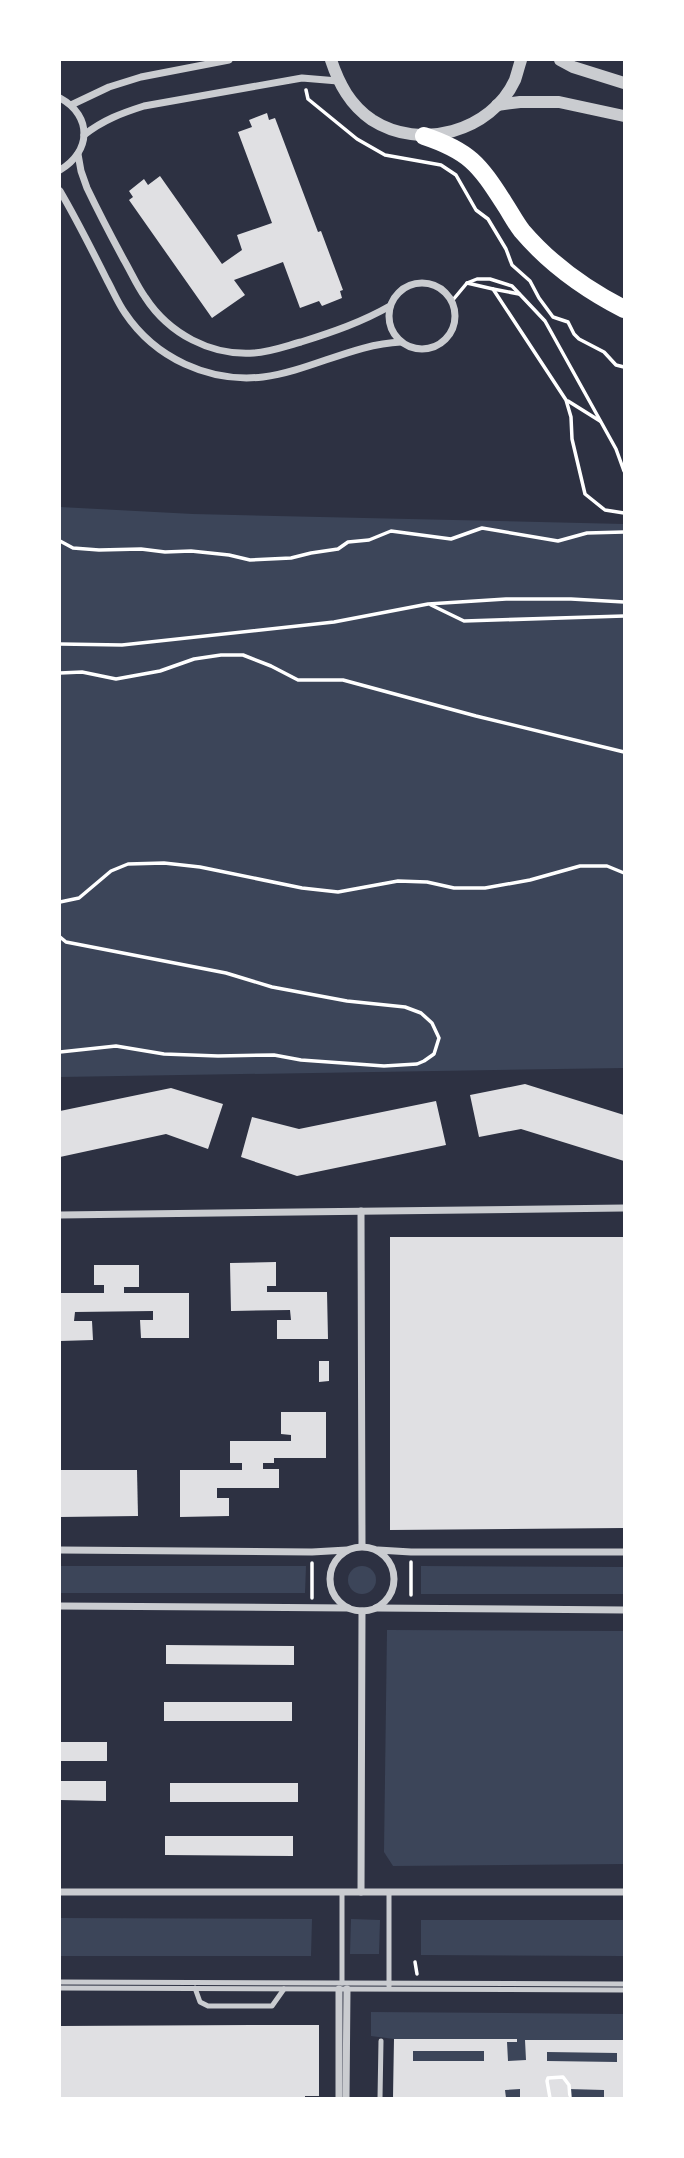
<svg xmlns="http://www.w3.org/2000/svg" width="684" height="2158" font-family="'DejaVu Sans',sans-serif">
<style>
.green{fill:#3c4559}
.building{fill:#e0e0e3;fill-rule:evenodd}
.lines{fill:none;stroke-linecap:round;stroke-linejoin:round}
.path{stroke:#fff;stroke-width:3.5}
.service{stroke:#caccd0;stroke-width:5}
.minor{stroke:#caccd0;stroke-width:7}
.tertiary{stroke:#caccd0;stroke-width:12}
.motorway{stroke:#fff;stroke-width:18}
</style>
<rect width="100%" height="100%" fill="#2d3142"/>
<!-- green -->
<g class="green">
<polygon points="60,507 193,514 624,524 624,1068 60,1077"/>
<circle cx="362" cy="1580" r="14"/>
<polygon points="60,1566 306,1566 305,1593 60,1593"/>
<polygon points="421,1566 624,1567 624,1594 421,1594"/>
<polygon points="387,1630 624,1631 624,1864 393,1866 384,1852"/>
<polygon points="60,1918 312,1919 311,1956 60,1956"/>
<polygon points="351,1919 380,1920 379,1954 350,1954"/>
<polygon points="421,1920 624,1920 624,1956 421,1955"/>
<polygon points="371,2012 624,2014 624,2098 393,2098 394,2039 371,2036"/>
</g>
<!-- building -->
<g class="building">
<polygon points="267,113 269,120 275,118 318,232 321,231 343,290 340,291 342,298 322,306 319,301 300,308 283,262 234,280 245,295 212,318 129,200 133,197 129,191 144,179 148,185 160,176 222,264 242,250 237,235 272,223 238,132 252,127 249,120"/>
<polygon points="525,1084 624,1115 624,1161 521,1129 479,1137 470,1095"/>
<polygon points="171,1088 223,1104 208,1149 166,1134 60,1157 60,1111"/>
<polygon points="436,1101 446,1145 297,1176 241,1157 252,1117 299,1129"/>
<polygon points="390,1237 624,1237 624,1528 390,1530"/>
<polygon points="276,1262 276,1286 267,1286 267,1292 327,1292 328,1339 277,1339 277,1320 291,1320 290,1310 231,1311 230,1263"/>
<polygon points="94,1265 139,1265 139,1287 124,1287 124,1293 189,1293 189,1338 141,1338 140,1320 153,1320 153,1311 75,1312 74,1321 92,1321 93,1340 60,1341 60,1293 104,1293 104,1285 94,1285"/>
<polygon points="319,1361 329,1361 329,1381 319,1382"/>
<polygon points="281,1412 326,1412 326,1458 274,1458 274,1463 263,1463 263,1469 279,1469 279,1488 217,1488 217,1498 229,1498 229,1516 180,1517 180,1470 242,1470 242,1463 230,1463 230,1441 291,1441 291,1435 281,1434"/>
<polygon points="60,1470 137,1470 138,1516 60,1517"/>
<polygon points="166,1645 294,1646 294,1665 166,1664"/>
<rect x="164" y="1702" width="128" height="19"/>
<rect x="60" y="1742" width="47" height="19"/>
<polygon points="60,1781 106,1781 106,1801 60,1800"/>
<rect x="170" y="1783" width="128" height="19"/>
<polygon points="165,1836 293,1836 293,1856 165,1855"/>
<polygon points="252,2025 319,2025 319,2096 305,2096 305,2098 60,2098 60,2026"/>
<path d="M394 2039H517V2042H507L508 2061 526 2060 525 2040H624V2098H604V2090L568 2089V2098H520V2089L505 2090 506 2098H393ZM413 2051H484V2061H413ZM547 2052 617 2053V2062L547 2061Z"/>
</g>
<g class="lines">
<!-- path -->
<g class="path">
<polyline points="306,90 308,99 357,139 385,155 441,165 456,175 476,210 488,219 506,249 512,265 530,281 539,298 553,317 568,322 574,334 579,339 604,352 616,365 624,367"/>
<polyline points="467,283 493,289 566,400 571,417 572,439 585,494 605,510 624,513"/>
<polyline points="493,289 519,294"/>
<polyline points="452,301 467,283 477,279 490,279 512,286 545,321 616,449 624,471"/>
<polyline points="568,401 600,421"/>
<polyline points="60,541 73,548 99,550 141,549 165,552 191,551 229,555 250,560 291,558 311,553 338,549 348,542 369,540 391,531 451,539 482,528 558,541 587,533 624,532"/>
<polyline points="431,605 464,621 624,616"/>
<polyline points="60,644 122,645 334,622 428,604 506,599 571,599 624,602"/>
<polyline points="60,673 82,672 116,679 160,671 194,659 221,655 243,655 271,666 298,680 343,680 476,716 624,752"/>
<polyline points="60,902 79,898 111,871 128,864 164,863 200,867 302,888 338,892 398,881 427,882 454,888 485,888 530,880 580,866 607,866 624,873"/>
<polyline points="60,937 66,942 226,973 272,987 347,1001 405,1007 421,1013 432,1023 439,1038 434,1054 424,1061 417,1064 384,1066 301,1060 274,1055 218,1056 164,1054 116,1046 60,1052"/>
<polyline points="411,1562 411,1595"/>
<polyline points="312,1598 312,1563"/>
<polyline points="415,1962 417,1974"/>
<polyline points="550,2098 547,2081 548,2078 563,2077 569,2085 570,2098"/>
</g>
<!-- service -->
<g class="service">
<polyline points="60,1982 624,1984"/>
<polyline points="342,1983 342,1892"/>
<polyline points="389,1986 389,1892"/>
<polyline points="60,1988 624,1990"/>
<polyline points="195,1988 200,2002 208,2006 272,2006 284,1989"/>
<polyline points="380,2098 381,2041"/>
</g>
<!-- minor -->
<g class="minor">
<path d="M60 98C93 116 91 152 60 170"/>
<polyline points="71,105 109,87 141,77 229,60"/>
<path d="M84 135C103 120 122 113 144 106L302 78 338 81"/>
<path d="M78 154 81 171 87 188C99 213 111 236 124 260 131 272 137 286 145 297 169 334 211 356 254 353 270 352 286 346 301 342 333 332 362 322 390 306"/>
<path d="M60 191C77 220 92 250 107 280 113 291 118 303 125 313 155 358 209 383 263 377 310 371 353 344 401 342"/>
<circle cx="422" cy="316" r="33"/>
<polyline points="361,1211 362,1546"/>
<polyline points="60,1215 624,1208"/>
<circle cx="362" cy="1579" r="32"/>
<polyline points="60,1550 312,1552 347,1550"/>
<polyline points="378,1550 411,1552 624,1552"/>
<polyline points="60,1606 348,1608"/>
<polyline points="376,1608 624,1610"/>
<polyline points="60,1892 624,1892"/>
<polyline points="361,1892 362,1611"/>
<polyline points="339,1989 339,2098"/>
<polyline points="346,2098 347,1989"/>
</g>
<!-- tertiary -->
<g class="tertiary">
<path d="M331 60C339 84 350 105 372 120 420 151 491 132 515 80 517 74 519 66 521 60"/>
<polyline points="560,60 573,67 624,83"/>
<polyline points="497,105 520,102 559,102 624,116"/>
</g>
<!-- motorway -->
<path class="motorway" d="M424 136C469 151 479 164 504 203 510 212 515 222 522 231 551 265 585 289 624 309"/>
</g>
<!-- border -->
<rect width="684" height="2158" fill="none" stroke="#ffffff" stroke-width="122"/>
</svg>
